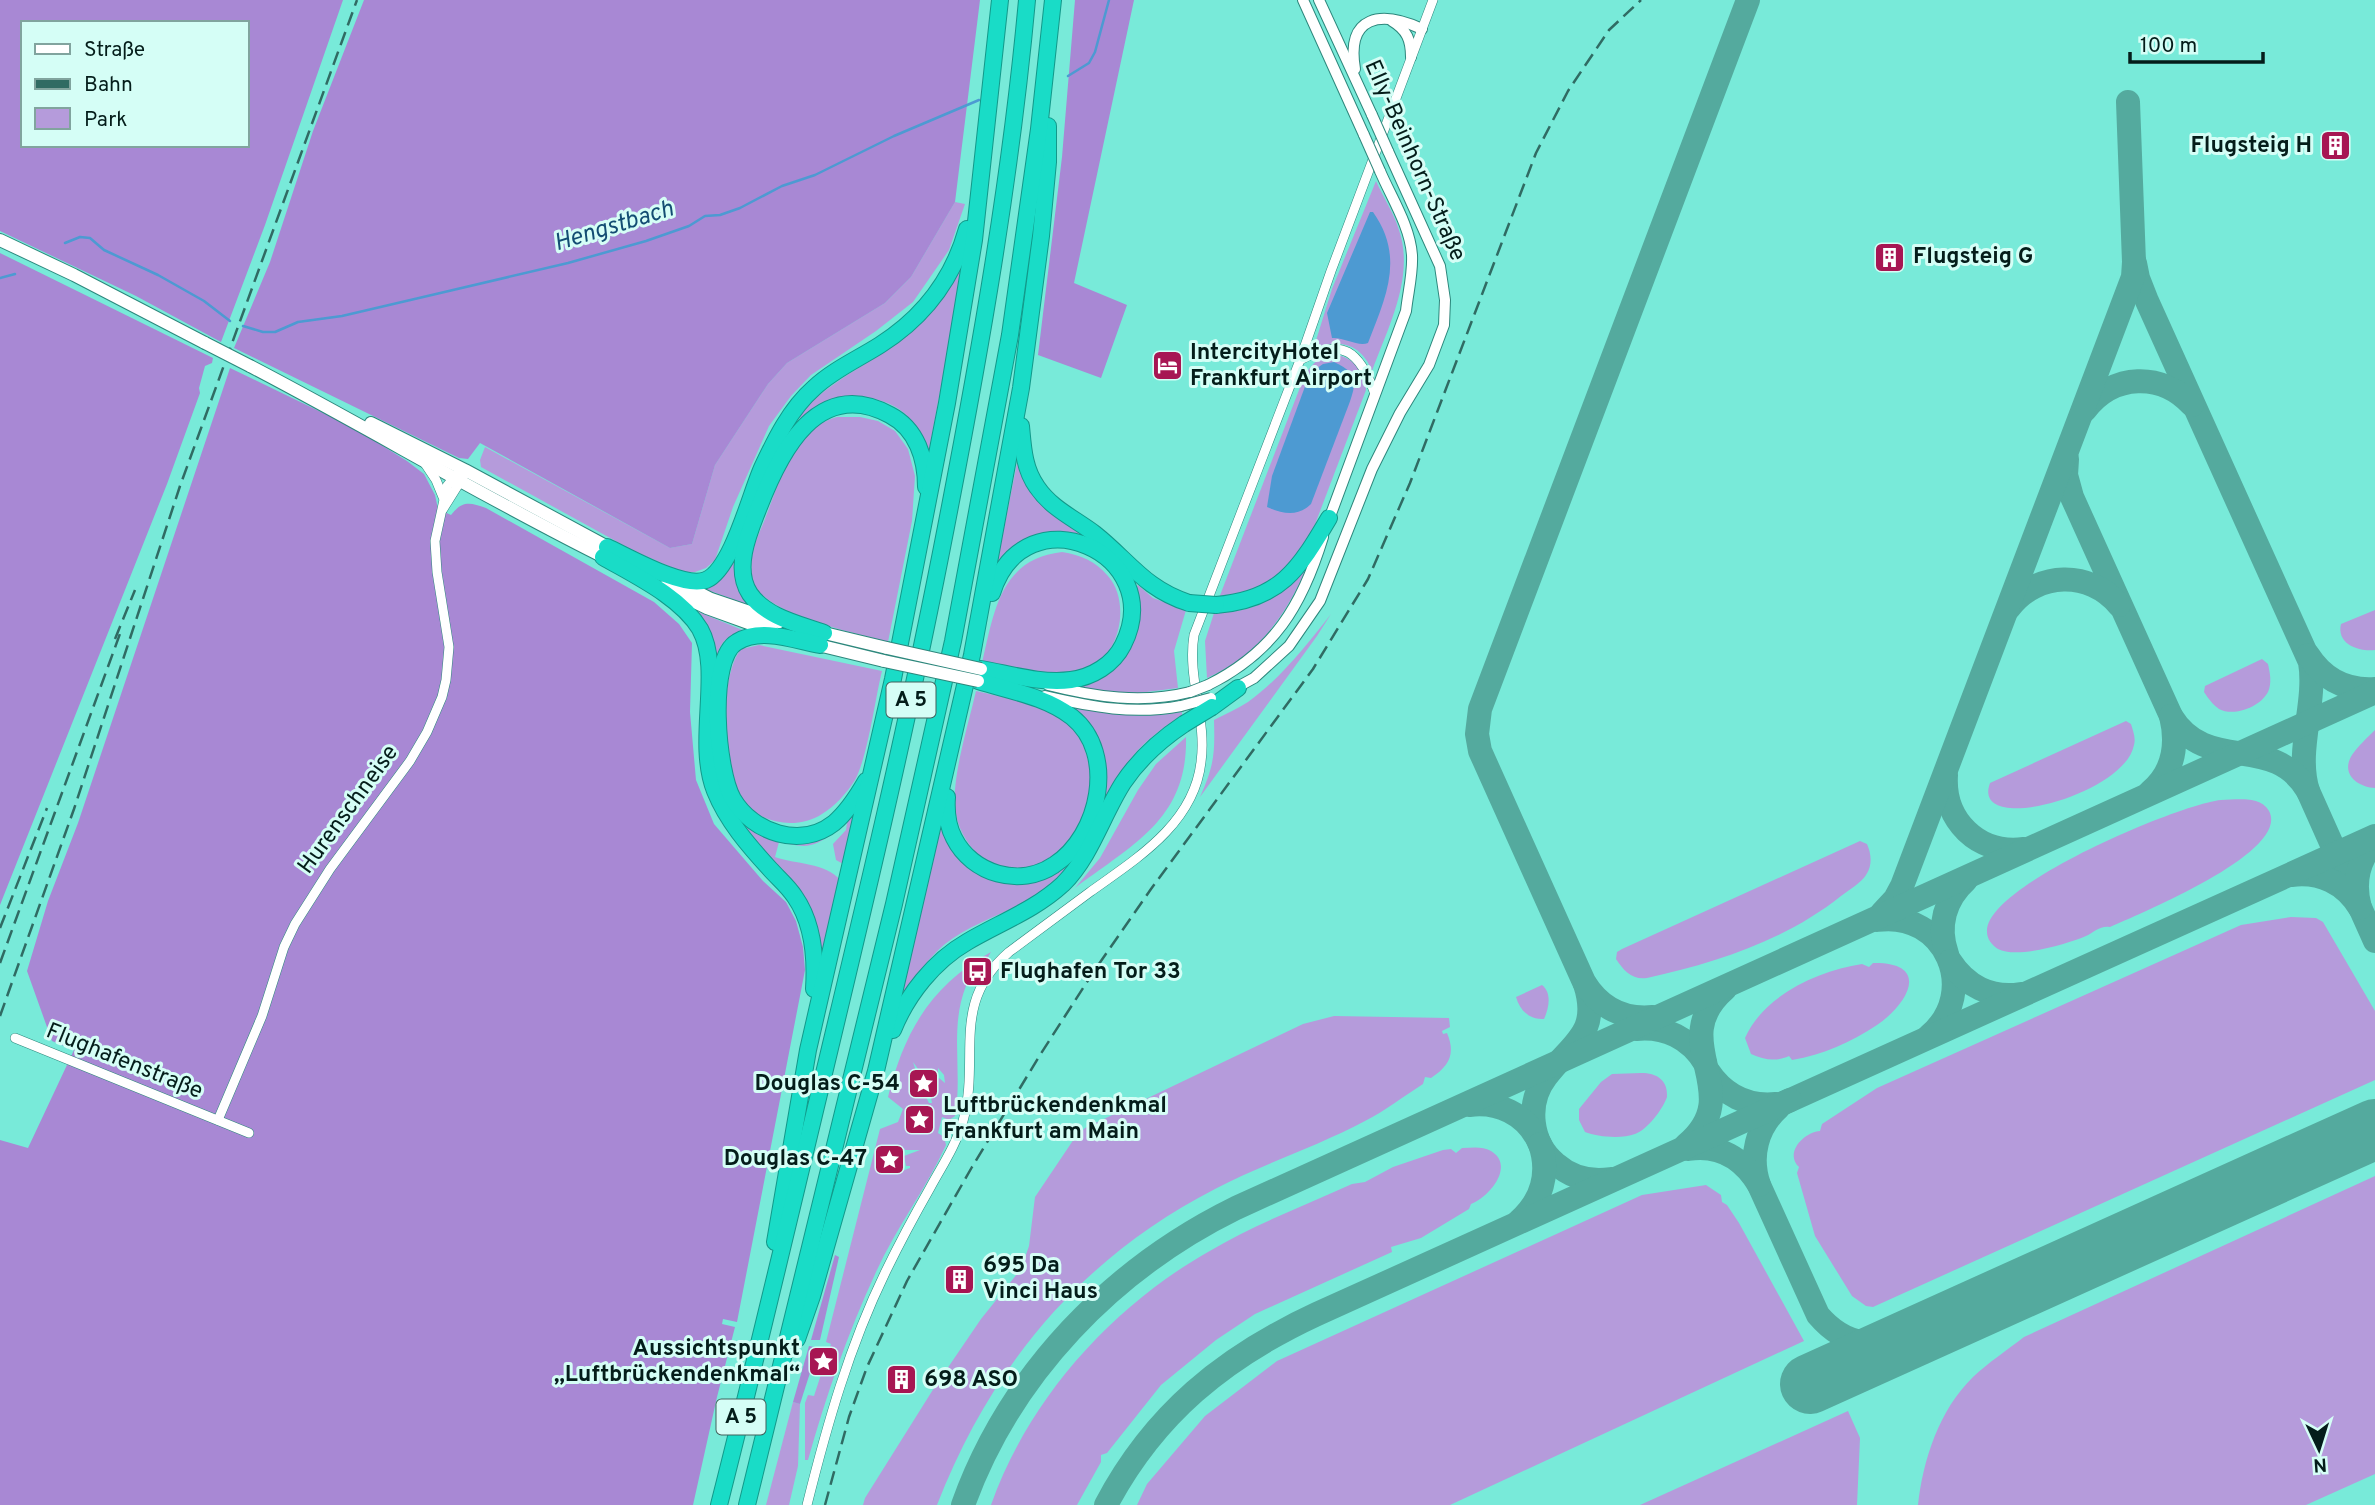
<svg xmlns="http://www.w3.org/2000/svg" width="2375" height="1505" font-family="Overpass,sans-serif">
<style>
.green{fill:#b59bdb;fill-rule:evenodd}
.forest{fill:#a888d4;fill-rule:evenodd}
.water{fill:#4d9ad2}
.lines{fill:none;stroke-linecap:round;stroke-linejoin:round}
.stream{stroke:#4d9ad2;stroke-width:2.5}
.taxiway{stroke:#54aa9e;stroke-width:24}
.runway{stroke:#54aa9e;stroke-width:60}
.minor-casing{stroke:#2d877c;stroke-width:10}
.tertiary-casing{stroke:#2d877c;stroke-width:12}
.secondary-casing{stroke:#2d877c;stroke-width:14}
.motorway-casing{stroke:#12998a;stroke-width:18}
.minor{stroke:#fff;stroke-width:9}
.tertiary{stroke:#fff;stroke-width:10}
.secondary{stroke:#fff;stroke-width:12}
.motorway{stroke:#19dcc7;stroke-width:16}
.rail{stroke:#306b63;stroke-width:2.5;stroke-dasharray:14 7;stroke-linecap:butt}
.tertiary-bridge-casing{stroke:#2d877c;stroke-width:12;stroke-linecap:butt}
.secondary-bridge-casing{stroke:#2d877c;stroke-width:14;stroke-linecap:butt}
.motorway-bridge-casing{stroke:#12998a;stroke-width:18;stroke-linecap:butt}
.tertiary-bridge{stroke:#fff;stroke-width:10}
.secondary-bridge{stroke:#fff;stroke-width:12}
.motorway-bridge{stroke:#19dcc7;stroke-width:16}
.labels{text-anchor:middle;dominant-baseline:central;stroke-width:6;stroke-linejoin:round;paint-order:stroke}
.shield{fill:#d5fef6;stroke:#43605c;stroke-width:2}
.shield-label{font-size:21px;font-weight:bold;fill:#041d1a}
.poi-label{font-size:23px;font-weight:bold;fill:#041d1a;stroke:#d5fef6;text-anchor:start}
.street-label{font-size:23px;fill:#041d1a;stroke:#d5fef6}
.water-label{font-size:24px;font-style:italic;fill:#134d73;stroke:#d5fef6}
</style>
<rect width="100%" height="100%" fill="#78ead9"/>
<!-- green -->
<g class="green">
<path d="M1376 181C1383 197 1394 213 1399 230 1415 277 1388 327 1372 371 1362 344 1338 337 1313 350L1332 289Z"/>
<polygon points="955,202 965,204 949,250 913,302 876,331 811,375 791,396 769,426 733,507 715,560 706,568 695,572 682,572 632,550 481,467 480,460 485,447 670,548 692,544 715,465 768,384 787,363 885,303 911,277"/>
<path d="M967 248 929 450C922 438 915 423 904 413 886 397 853 393 830 402 819 406 808 417 796 419 832 374 884 361 923 321 943 301 955 274 967 248Z"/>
<path d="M1334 354C1354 358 1364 370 1366 390L1311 535 1295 560 1276 577 1250 591 1219 598 1304 377C1312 363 1318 358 1334 354Z"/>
<path d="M837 417H860L878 421 895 431 908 449 915 476 912 521 888 642C855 633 776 617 756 588 750 578 751 562 753 551 755 540 762 528 766 516 776 491 784 460 801 439 811 427 824 421 837 417Z"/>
<path d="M1019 453 1023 471 1086 534 1084 537C1029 528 1025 543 991 582L1000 548Z"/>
<polygon points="742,534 752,606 699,587"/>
<path d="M1062 552C1081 555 1095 561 1108 576 1130 601 1121 650 1093 667 1089 669 1082 670 1077 671 1071 672 1063 675 1056 676 1040 677 1000 666 982 663 994 612 1000 559 1062 552Z"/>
<path d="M1305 571C1284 619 1256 656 1207 678L1205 641 1214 613C1257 611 1274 601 1305 571Z"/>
<path d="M1138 585 1153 598 1186 610 1174 651 1178 688 1131 694 1078 688 1079 684C1132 677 1141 634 1134 589Z"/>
<path d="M689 608 745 631C721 637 720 645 714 667Z"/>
<path d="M2375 610V650C2359 652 2336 644 2341 624Z"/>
<path d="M1331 614 1317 636 1200 797C1214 766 1215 754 1214 720 1225 714 1237 709 1248 702 1281 678 1306 646 1331 614Z"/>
<path d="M759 645 882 671C875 699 868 756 855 780 847 793 835 806 822 814 796 831 757 823 740 798 721 769 719 676 741 649Z"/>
<path d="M2262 659 2268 664C2270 673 2272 683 2268 692 2260 707 2234 717 2219 709 2213 705 2208 698 2204 692L2205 686Z"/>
<path d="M976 691C1001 697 1029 701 1052 713 1121 747 1089 873 1014 869 1002 869 990 866 980 857 966 843 956 826 955 806 952 776 969 722 976 691Z"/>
<path d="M1067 705C1106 715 1142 719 1182 712V715C1164 727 1147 739 1133 756 1105 793 1092 841 1060 876 1028 910 980 916 945 944 929 957 916 977 903 993L899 992 943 817 997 880 1068 860 1103 771Z"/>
<path d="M2126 721 2131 724C2133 731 2136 738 2134 745 2125 795 1970 837 1990 783Z"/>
<path d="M2375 730V788C2358 787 2340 774 2352 755 2358 746 2367 738 2375 730Z"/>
<path d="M1186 737C1188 819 1133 844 1075 888L1100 858 1138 790 1156 764Z"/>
<path d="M717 769 762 834 836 831C812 849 807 848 779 842L775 857C794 864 827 863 840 880L822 965 819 943 745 834Z"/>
<path d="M2221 800C2237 800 2262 795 2270 813 2286 854 2139 914 2110 927 2101 925 2094 932 2086 936 2067 944 2017 959 1998 949 1992 945 1987 939 1987 932 1984 886 2180 804 2221 800Z"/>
<polygon points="859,804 845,865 836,860 833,844 846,830 848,817"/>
<path d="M1860 841 1867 844C1871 853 1873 865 1866 875 1861 883 1849 890 1841 896 1786 940 1716 963 1647 978 1632 980 1624 971 1616 959L1617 952 1622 949Z"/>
<path d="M2291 917 2316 918 2323 922 2375 1011V1080L1873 1307 1866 1306 1852 1296 1815 1236 1797 1173 1799 1167C1784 1153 1804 1132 1820 1131L1822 1124 1877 1088 2241 925Z"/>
<path d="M991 952C985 964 971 973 966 986 949 1028 963 1073 955 1116L949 1120 942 1117 938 1133 944 1137 946 1145C926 1189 896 1228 876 1272 848 1332 826 1396 808 1460H805V1403L808 1395 814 1396 831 1344 826 1342 880 1129 898 1122 903 1109 888 1097C904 1032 931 985 991 952ZM913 1062 926 1080 938 1076V1068L944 1075 945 1083 939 1078 928 1084 932 1103H929L925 1095 922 1096 925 1093 923 1089 919 1090 921 1086 909 1090 920 1083 915 1082 919 1080 917 1076H914L917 1074ZM898 1145 901 1150 904 1148 905 1150H920L904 1156 906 1166H910V1168L902 1171 904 1166 900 1157 884 1163 895 1153V1151H899Z"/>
<path d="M1873 963C1932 962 1908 1004 1877 1025 1851 1042 1823 1055 1792 1060L1789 1056C1776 1062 1764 1060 1751 1054L1745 1038C1764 995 1818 971 1862 964L1869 967Z"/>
<path d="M1542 985C1552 993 1549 1008 1544 1019 1530 1020 1520 1011 1516 997Z"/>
<path d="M1334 1016 1449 1018 1450 1027 1442 1031 1443 1034 1447 1033C1456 1054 1449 1066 1431 1078L1425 1077 1423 1084C1404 1096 1385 1111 1365 1121 1316 1147 1263 1164 1215 1189 1081 1258 991 1366 937 1505H863L865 1498 934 1388 981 1319 1021 1269 1029 1246 1035 1197 1074 1139 1085 1128 1303 1024Z"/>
<path d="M1641 1073C1657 1073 1668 1080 1667 1097 1663 1109 1647 1130 1635 1134 1622 1139 1597 1137 1585 1132L1579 1120V1109L1601 1082 1612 1074Z"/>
<path d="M1462 1148C1472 1148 1482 1146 1491 1151 1516 1166 1488 1198 1471 1204L1469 1209 1421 1238 1391 1247 1392 1252 1255 1314 1216 1340 1161 1385 1107 1453 1101 1455V1462L1077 1505H991C1028 1400 1111 1307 1208 1252 1253 1225 1304 1206 1352 1184L1365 1182 1393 1167 1443 1150 1451 1149 1456 1153Z"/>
<path d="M2375 1176V1474L2306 1505H1918C1923 1460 1939 1410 1973 1377 1988 1363 2007 1350 2024 1337Z"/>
<polygon points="1706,1185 1721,1195 1722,1202 1727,1205 1739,1223 1804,1341 1450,1505 1137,1505 1147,1484 1205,1416 1277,1361 1642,1195"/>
<polygon points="793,1402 800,1404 798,1466 789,1505 766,1505"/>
<polygon points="1848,1411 1860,1438 1857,1505 1640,1505"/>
</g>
<!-- forest -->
<g class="forest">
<path d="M0 0H343L265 225 221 342 136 296 0 231ZM23 23H247V145H23Z"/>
<polygon points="364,0 980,0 955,202 911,277 885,303 787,363 768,384 715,465 692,544 670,548 480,443 468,459 459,458 234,348 270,262 313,131"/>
<polygon points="1075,0 1134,0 1074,283 1127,305 1101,378 1038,355 1062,157"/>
<polygon points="0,253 213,358 212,363 205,366 199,388 200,393 167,484 0,905"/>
<path d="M230 368 354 428 407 461 424 474 435 495 438 509 451 515C462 501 469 502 486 508L654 602 679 624 692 643 690 712 696 780 714 824 763 881 786 902 796 921 803 947 805 970 737 1322 723 1319 722 1324 735 1327 717 1397 693 1505H0V1140L28 1148 74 1050 52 1041 27 971 48 901 78 823Z"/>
<polygon points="835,1255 839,1257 820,1340 811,1340"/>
<polygon points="809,1346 814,1347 817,1351 800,1404 793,1402"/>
</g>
<!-- water -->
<g class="water">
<path d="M1370 212H1373C1405 257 1386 297 1368 343 1358 347 1344 337 1332 338L1327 313Z"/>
<path d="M1334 362C1358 373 1357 381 1349 404L1311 504C1298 517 1283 514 1267 507L1272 476 1310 373 1323 364Z"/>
</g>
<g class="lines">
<!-- stream -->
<g class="stream">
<polyline points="1068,76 1089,63 1095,52 1109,0"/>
<polyline points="65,243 80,237 90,238 104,250 158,275 204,301 230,321"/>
<polyline points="0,278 15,274"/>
<polyline points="243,326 263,332 275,332 298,322 342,316 436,294 568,263 646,241 689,226 705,216 720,215 740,208 782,186 815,175 894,136 979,100"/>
</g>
<!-- taxiway -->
<g class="taxiway">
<path d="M2135 263 2138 278 2147 301 2310 662C2317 704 2295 750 2308 791"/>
<path d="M2085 410C2113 373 2162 372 2192 405"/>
<polyline points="2067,459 2066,475 2072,497 2171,716"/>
<path d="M2009 608C2037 571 2090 570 2119 605"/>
<path d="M2308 655C2324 680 2346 691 2375 689"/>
<path d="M1946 775C1943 820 1978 855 2024 849"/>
<path d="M2150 792C2174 772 2178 745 2171 716 2208 776 2273 731 2308 791L2375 941"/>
<path d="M2291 875C2320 871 2345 883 2360 908 2353 883 2358 860 2375 841"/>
<polyline points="1882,913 1895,899 1902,886 2133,277 2134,262 2128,102"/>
<path d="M1877 920C1945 910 1981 992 1929 1036"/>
<path d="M1947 954C1937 926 1945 899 1966 880"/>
<path d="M1950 961C1966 986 1991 999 2021 994"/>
<path d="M1585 984C1601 1034 1571 1043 1546 1077 1526 1103 1530 1143 1556 1164 1572 1178 1591 1182 1611 1179"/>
<path d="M1653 1017C1624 1020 1600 1008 1584 982L1480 751 1477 734 1480 709 1748 0"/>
<path d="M1636 1029C1665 1026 1690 1038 1705 1063"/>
<path d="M1708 1071C1724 1095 1747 1107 1776 1104"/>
<path d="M1469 1105C1498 1101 1525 1114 1538 1140"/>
<polyline points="1775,1107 2375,836"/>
<path d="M1779 1107C1757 1127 1749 1156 1759 1185L1818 1315C1847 1349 1875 1346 1914 1337"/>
<path d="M1686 1145C1750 1092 1663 1043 1725 989"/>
<path d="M1688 1149C1719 1144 1743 1158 1759 1185"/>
<path d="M1519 1221C1542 1201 1550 1173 1540 1144"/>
<path d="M963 1505C1010 1374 1112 1269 1236 1208L2375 692"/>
<path d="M1106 1505C1154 1414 1224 1357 1317 1314L1790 1100"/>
</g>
<!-- runway -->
<polyline class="runway" points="1810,1384 2375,1129"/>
<defs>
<g id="minor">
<path d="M1300 360C1343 336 1360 352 1375 394"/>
<polyline points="424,462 436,480 443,497"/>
<polyline points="443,509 463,477"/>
<polyline points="15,1038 249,1133"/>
<polyline points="218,1120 262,1016 284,947 295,924 330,869 410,761 427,732 442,697 446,680 449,647 437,572 435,541 447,486 457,474"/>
<path d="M807 1505C827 1425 849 1347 885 1273 899 1244 914 1216 930 1188 942 1166 956 1145 963 1121 981 1057 949 1004 1009 952 1036 932 1063 912 1090 892 1136 859 1194 824 1201 762 1207 720 1187 678 1194 635L1300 360 1331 271 1433 0"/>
</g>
<g id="tertiary">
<polyline points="1303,0 1364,135"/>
<polyline points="1319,0 1372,115"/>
<path d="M1392 21C1407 30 1411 40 1411 57"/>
<path d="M1355 69C1346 15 1381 10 1422 29"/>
<path d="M1328 522 1406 311C1408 292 1413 274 1412 255 1410 226 1391 197 1380 171"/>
<path d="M1048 685C1095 697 1142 704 1190 692"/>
<path d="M1208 685C1274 652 1302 606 1323 537"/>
<polyline points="1232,690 1254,678 1289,646 1320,601 1372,469 1400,413 1429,365 1444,325 1445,300 1440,266 1388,151"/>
<path d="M1045 696C1092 707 1134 715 1181 706"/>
</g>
<g id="secondary">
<polyline points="0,240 74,275 205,343"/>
<path d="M250 366C371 429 488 500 610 560"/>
<polyline points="371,423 465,470 615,551"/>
<polyline points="678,582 711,599 779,622"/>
<polyline points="664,587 707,608 773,632"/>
<polyline points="816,631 887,648"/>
<polyline points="814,644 884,661"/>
</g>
<g id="motorway">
<path d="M1021 426C1023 448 1024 469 1037 487 1052 509 1074 518 1095 534 1129 561 1145 589 1189 603"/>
<path d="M607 547C629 557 684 589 706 580 732 569 750 495 762 468 775 440 790 409 814 388 833 370 858 359 880 345 924 317 953 279 967 229"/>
<path d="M603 557C634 575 681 597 700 629 723 670 695 741 715 791 727 821 749 846 770 869 778 878 788 886 795 897 813 923 816 958 814 989"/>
<path d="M1216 605C1280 600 1299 569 1329 518"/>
<path d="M824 633C799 624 766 617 750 594 733 569 749 532 759 507 780 452 818 376 890 415 917 429 926 459 926 487"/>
<path d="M820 645C794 640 761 627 737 642 707 659 717 772 733 799 753 833 801 849 834 823 847 812 858 795 866 781"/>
<path d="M981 669C1010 674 1041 684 1071 680 1092 677 1113 665 1123 645 1169 554 1025 489 992 593"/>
<polyline points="1212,707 1238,688"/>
<path d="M947 797C946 811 947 825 954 838 972 874 1020 888 1054 865 1100 836 1117 753 1072 717 1045 696 1009 691 978 681"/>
<path d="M893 1030C907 995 934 961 967 942 999 923 1035 910 1063 884 1091 856 1102 816 1123 783 1139 759 1160 740 1184 724"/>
<polyline points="775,1242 808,1050 893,679 947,403 974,240 1000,0"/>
<polyline points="797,1339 812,1296 876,1071 972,655 1021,388 1041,236 1048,162 1048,126"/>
<path d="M719 1505C752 1375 783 1245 814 1115 861 919 908 724 946 527 980 352 1011 177 1027 0"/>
<polyline points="747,1505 894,904 953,641 1010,335 1039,129 1053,0"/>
</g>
</defs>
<!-- minor casing -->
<use href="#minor" class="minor-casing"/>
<!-- tertiary casing -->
<use href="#tertiary" class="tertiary-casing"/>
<!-- secondary casing -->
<use href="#secondary" class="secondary-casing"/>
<!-- motorway casing -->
<use href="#motorway" class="motorway-casing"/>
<!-- minor -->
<use href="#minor" class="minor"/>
<!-- tertiary -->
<use href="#tertiary" class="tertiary"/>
<!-- secondary -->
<use href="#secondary" class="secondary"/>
<!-- motorway -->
<use href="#motorway" class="motorway"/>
<!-- rail -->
<g class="rail">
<polyline points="115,639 135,590"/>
<polyline points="0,928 47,808"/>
<polyline points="0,963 121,631"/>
<polyline points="0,1016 74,809 180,486 357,0"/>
<polyline points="825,1505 849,1417 867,1367 907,1281 972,1167 1040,1055 1094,971 1151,889 1313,669 1368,579 1410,483 1536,153 1568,91 1609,30 1641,0"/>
</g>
<defs>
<g id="tertiary-bridge">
<polyline points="1372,115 1388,151"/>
<polyline points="1364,135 1380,171"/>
<polyline points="1190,692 1208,685"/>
<polyline points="1181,706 1211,698"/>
</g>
<g id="secondary-bridge">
<polyline points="205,343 250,366"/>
<polyline points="887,648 981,669"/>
<polyline points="884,661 978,681"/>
</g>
<g id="motorway-bridge">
<polyline points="1189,603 1216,605"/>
<polyline points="1184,724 1212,707"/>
</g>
</defs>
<!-- tertiary-bridge casing -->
<use href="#tertiary-bridge" class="tertiary-bridge-casing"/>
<!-- secondary-bridge casing -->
<use href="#secondary-bridge" class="secondary-bridge-casing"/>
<!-- motorway-bridge casing -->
<use href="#motorway-bridge" class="motorway-bridge-casing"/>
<!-- tertiary-bridge -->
<use href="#tertiary-bridge" class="tertiary-bridge"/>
<!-- secondary-bridge -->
<use href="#secondary-bridge" class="secondary-bridge"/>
<!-- motorway-bridge -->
<use href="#motorway-bridge" class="motorway-bridge"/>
</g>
<!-- icons -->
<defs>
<symbol id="building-square" viewBox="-11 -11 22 22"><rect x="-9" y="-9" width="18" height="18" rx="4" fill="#a71653" stroke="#d5fef6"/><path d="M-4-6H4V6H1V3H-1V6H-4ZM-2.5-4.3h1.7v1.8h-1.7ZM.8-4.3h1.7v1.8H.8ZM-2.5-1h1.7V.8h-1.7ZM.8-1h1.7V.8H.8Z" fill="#fff"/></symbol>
<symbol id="hotel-square" viewBox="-11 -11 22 22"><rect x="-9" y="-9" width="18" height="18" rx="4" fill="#a71653" stroke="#d5fef6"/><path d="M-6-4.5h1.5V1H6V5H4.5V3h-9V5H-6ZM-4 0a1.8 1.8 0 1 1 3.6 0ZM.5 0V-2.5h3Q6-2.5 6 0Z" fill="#fff"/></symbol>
<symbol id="bus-square" viewBox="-11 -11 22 22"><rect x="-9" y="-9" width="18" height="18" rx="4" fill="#a71653" stroke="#d5fef6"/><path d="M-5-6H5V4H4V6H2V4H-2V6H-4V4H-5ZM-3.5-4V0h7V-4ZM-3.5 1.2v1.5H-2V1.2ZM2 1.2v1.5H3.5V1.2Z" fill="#fff"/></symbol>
<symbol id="sight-square" viewBox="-11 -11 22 22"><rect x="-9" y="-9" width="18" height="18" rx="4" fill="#a71653" stroke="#d5fef6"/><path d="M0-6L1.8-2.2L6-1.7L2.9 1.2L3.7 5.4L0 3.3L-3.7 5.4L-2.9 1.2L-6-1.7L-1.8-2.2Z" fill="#fff"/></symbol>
</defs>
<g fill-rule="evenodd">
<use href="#building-square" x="2318" y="128" width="35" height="35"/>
<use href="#building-square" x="1872" y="240" width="35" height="35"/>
<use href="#hotel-square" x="1150" y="348" width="35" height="35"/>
<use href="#bus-square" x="960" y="954" width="35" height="35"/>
<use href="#sight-square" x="906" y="1066" width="35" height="35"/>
<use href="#sight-square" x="902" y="1102" width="35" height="35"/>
<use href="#sight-square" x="872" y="1142" width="35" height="35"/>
<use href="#building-square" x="942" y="1262" width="35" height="35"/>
<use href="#sight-square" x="806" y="1344" width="35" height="35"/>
<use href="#building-square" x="884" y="1362" width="35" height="35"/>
</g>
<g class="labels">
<!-- shield labels -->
<g class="shield">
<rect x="886.5" y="682.5" width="49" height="35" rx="5"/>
<rect x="716.5" y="1399.5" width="49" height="35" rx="5"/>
</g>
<g class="shield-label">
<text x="911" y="700">A 5</text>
<text x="741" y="1417">A 5</text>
</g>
<!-- poi labels -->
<g class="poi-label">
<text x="2312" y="146" text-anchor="end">Flugsteig H</text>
<text x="1913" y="257">Flugsteig G</text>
<text x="1190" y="353">IntercityHotel<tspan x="1190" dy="26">Frankfurt Airport</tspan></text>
<text x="1000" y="972">Flughafen Tor 33</text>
<text x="900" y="1084" text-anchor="end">Douglas C-54</text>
<text x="943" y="1106">Luftbrückendenkmal<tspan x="943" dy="26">Frankfurt am Main</tspan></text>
<text x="867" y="1159" text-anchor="end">Douglas C-47</text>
<text x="983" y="1266">695 Da<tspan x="983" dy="26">Vinci Haus</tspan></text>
<text x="800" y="1349" text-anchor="end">Aussichtspunkt<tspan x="800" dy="26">„Luftbrückendenkmal“</tspan></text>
<text x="924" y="1380">698 ASO</text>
</g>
<!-- street labels -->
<g class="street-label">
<text transform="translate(1414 161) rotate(66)">Elly-Beinhorn-Straße</text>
<text transform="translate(349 810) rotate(-54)">Hurenschneise</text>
<text transform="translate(124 1062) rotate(22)">Flughafenstraße</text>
</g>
<!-- water labels -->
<g class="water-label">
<text transform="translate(614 227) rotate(-17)">Hengstbach</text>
</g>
</g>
<!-- legend -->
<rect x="21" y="21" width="228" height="126" fill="#d5fef6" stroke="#81a49e" stroke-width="2"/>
<rect x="35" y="44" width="35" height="10" fill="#ffffff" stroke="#81a49e" stroke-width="2"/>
<text x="84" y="56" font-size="21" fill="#041d1a">Straße</text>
<rect x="35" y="79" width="35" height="10" fill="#306b63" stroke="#81a49e" stroke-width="2"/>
<text x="84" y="91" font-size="21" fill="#041d1a">Bahn</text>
<rect x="35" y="108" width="35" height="21" fill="#b59bdb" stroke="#81a49e" stroke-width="2"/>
<text x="84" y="126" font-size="21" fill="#041d1a">Park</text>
<!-- north arrow -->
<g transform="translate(2319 1449) rotate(176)" stroke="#d5fef6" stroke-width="5" paint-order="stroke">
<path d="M0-5L12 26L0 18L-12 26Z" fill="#041d1a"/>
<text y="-10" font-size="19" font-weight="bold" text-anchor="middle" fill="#041d1a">N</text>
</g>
<!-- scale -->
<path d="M2130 52v10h133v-10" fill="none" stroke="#041d1a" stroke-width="3.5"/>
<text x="2140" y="52" font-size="21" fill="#041d1a" stroke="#d5fef6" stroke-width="5" paint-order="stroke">100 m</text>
</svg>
